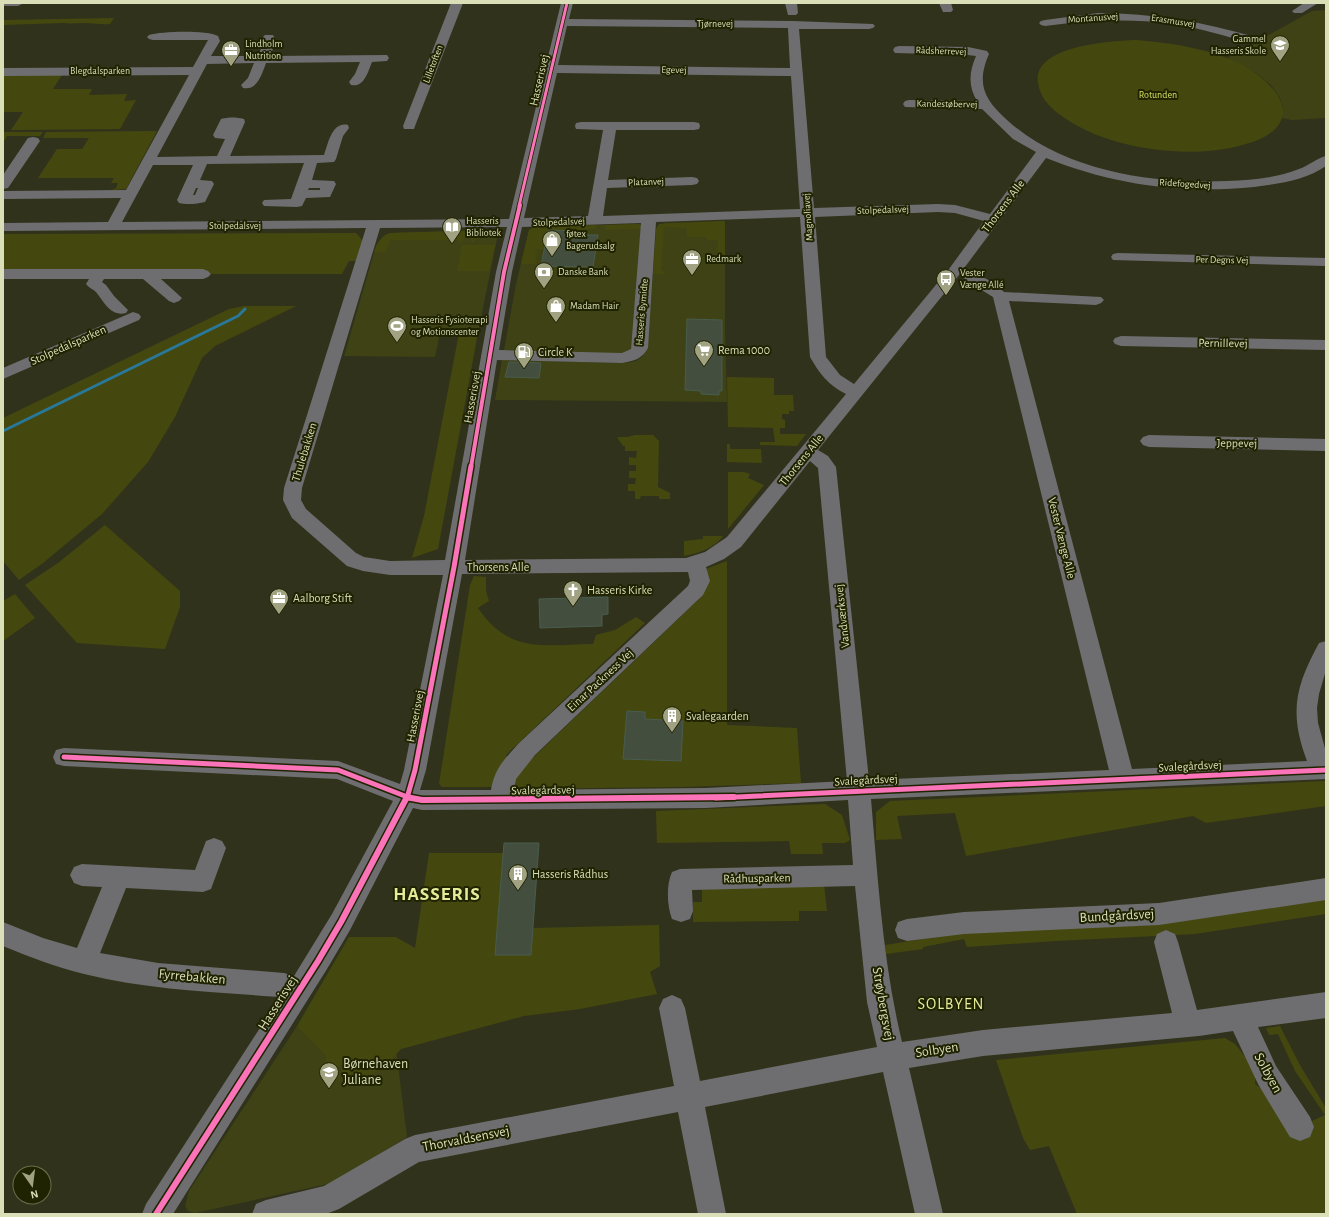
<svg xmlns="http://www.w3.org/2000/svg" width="1329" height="1217" font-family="'Alegreya Sans',sans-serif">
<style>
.built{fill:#3f4214}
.green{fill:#44480f}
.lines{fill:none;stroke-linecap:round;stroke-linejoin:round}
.stream{stroke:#297799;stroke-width:3}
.building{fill:#444e3e;stroke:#485d4e}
.minor{fill:#6e6e70;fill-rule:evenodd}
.cycleway-far3-casing{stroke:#202301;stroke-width:4.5}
.cycleway-far2-casing{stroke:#202301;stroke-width:6}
.cycleway-far1-casing{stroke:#202301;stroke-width:8}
.cycleway-casing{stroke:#202301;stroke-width:9}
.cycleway-far3{stroke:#fb73b8;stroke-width:3}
.cycleway-far2{stroke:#fb73b8;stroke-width:4}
.cycleway-far1{stroke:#fb73b8;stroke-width:5}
.cycleway{stroke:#fb73b8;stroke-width:6}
.labels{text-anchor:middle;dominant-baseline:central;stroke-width:4;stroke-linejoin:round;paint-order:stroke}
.far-street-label{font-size:10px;fill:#dbdfb8;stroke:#202301}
.far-poi-label{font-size:10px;fill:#dbdfb8;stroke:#202301;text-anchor:start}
.far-park-label{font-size:10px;fill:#d8e25d;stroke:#202301}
.street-label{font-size:12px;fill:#dbdfb8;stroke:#202301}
.poi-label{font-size:12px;fill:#dbdfb8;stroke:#202301;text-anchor:start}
.near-street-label{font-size:14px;fill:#dbdfb8;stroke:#202301}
.near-poi-label{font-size:14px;fill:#dbdfb8;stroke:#202301;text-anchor:start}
.near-neighbourhood-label{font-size:16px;letter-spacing:1px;fill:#e4ec99;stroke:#202301}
.near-district-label{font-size:19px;font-weight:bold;letter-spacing:1px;fill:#e4ec99;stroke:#202301}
</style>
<rect width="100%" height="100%" fill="#31321b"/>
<!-- built -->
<g class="built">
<polygon points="1326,10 1326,118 1292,120 1282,118 1283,107 1280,98 1271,85 1256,73 1227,58 1312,11"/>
<polygon points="725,221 725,332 727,402 495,400 502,360 625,363 636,361 643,356 647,348 657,227 664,223"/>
<polygon points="638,224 642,225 631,350 622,354 504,350 516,284 529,230 534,227"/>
<polygon points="489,230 498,234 478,333 440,333 435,357 344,356 376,246 384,236 390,233"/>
<polygon points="363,1000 395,1040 407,1137 332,1183 195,1213 188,1211 185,1206 189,1191 297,1026"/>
</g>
<!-- green -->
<g class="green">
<path d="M114 18 110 24C102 25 94 23 85 23 77 23 70 24 63 23L3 25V20Z"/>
<path d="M1136 40C1182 44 1247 53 1276 93 1281 100 1285 109 1282 118 1276 136 1252 143 1235 147 1182 159 1103 148 1059 114 1048 106 1040 96 1038 83 1032 45 1113 41 1136 40Z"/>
<polygon points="3,74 62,75 53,89 92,89 89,95 127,94 124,101 136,100 120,129 11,130 23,112 3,112"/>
<polygon points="157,131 126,189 111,190 116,188 118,183 111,183 114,178 38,178 57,149 82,149 89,138 43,138 46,132"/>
<polygon points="3,132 43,132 40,136 7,136 3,143"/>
<polygon points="725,221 725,257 717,257 718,240 707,240 707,237 687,237 687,228 664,227 661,271 665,271 664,274 653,274 656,229 659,224"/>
<polygon points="638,224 643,226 640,229 605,230 605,225"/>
<polygon points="597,225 596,229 574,230 544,249 535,249 534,251 537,251 535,264 521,264 529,230 534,227"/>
<path d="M489 230 488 234 476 235 474 242H471V238H463L462 242H459V240H390L386 252H374C377 243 381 236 390 233Z"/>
<polygon points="356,233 363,241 357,261 349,261 342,274 213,274 202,271 3,271 3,234"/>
<polygon points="462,245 495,245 489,271 457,271"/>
<polygon points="244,306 296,306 215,346 202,358 175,417 148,462 102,514 43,563 19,580 3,561 3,418 229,309"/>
<polygon points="459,333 478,333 438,549 412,558 424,516"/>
<polygon points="727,377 774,378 774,395 793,395 794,411 789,411 789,414 782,414 782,419 785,420 785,428 780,428 780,434 806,434 797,446 760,445 760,442 775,442 773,428 728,427"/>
<polygon points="635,435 653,435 659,441 658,487 670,493 670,499 659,499 659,496 641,496 640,499 635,499 635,491 628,491 628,484 635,484 636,478 629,478 629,471 636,471 636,465 629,465 629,457 636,458 637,451 625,451 625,446 623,446 617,437 627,437"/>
<polygon points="727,444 730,444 730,449 761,449 762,463 727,462"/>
<polygon points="728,472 744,472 750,474 748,478 764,485 728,529"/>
<polygon points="105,525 180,591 180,607 165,649 77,643 25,585 58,563"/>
<path d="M703 536H723C716 547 697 554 684 556V541L703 539Z"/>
<polygon points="727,561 727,725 797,728 801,783 682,787 510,789 516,774 699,599 703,570"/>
<path d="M474 576 486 577V591L489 601 478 608C509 654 544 645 593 644L596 635 615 630 636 617 645 623 506 755 510 764 496 787H442L439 784 470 585Z"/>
<polygon points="15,594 35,618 3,641 3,601"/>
<polygon points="1326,781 1326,806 1206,823 1193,816 966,856 955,813 897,816 902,839 876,840 876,812 890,801"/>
<polygon points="825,804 842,815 850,840 845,843 822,843 823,854 791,854 789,841 657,843 656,811"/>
<polygon points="429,853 504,853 495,955 531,955 533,928 659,925 660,966 650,972 657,994 580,1009 524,1016 401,1049 385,1066 358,1082 342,1075 342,1065 326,1068 326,1056 297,1026 349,937 396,937 415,948"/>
<polygon points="824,884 827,911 799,911 799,921 693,922 693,902 702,902 702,887"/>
<polygon points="1326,897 1326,914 1195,934 1056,941 967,947 964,939 923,947 923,949 886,954 885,945 966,932"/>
<polygon points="1280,1026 1301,1067 1326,1108 1326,1214 1077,1214 1049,1146 1030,1150 1023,1138 996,1060 1225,1038 1235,1044 1256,1070 1255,1084 1310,1122 1325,1115 1295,1071 1278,1034 1269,1035 1266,1028"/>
</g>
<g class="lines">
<!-- stream -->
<polyline class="stream" points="3,431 238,316 245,309"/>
</g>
<!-- building -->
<g class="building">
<polygon points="548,230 579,231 579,235 598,235 593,267 541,266"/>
<polygon points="687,319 722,320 722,391 719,391 719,395 701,394 701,391 685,390"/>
<polygon points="509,362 541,363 539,378 505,377"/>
<polygon points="608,597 608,614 602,615 602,626 540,628 539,599"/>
<polygon points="627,711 645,712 645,719 683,721 681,761 623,759"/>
<polygon points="504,843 539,843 531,955 495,955"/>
</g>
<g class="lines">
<!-- minor -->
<g class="minor">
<polygon points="3,3 24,3 18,6 3,6"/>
<polygon points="451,3 463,3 415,126 414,129 404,129 403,126"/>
<path d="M561 3H573L569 19 793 21 873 24 875 26 873 28 869 29H799L814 208 938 204 955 205 990 214 1036 152 1013 139 982 109 905 107 903 104 905 101 909 100 977 101C968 86 969 72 976 56L968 55 895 53 893 50 895 47 899 46 968 47 987 51 989 54C976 84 984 99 1007 120 1065 172 1152 184 1227 181 1251 180 1277 178 1299 169 1308 166 1317 158 1326 156V166C1306 180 1278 184 1254 187 1181 194 1114 185 1046 158L959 275 818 450 828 456 836 467 869 780 1109 770 993 297 967 281 964 278 967 275C978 272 996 283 1004 292L1101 297 1104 300 1101 303 1096 305 1009 301 1132 769 1307 761C1289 713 1295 687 1319 643L1326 641V670L1319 694 1317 708 1318 723 1326 752V779L871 799C878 881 883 963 902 1042L983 1030 1172 1013 1154 942 1157 934 1166 930 1175 934 1178 942 1197 1010 1326 992V1018L1258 1027 1276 1066 1310 1117 1314 1127 1310 1137 1300 1141 1290 1137 1258 1084 1233 1031 1199 1036 983 1056 909 1068 943 1214H915L883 1072 705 1107 726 1214H698L678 1112 419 1162 339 1209 326 1214H252L256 1204 266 1200 324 1186 405 1139 415 1135 674 1086 659 1008 663 999 672 995 681 999 685 1008 700 1081 877 1047 867 1002 855 886 692 890 693 911 690 919 681 922 672 919C667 906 666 885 672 872L680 869 853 865 848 800 706 808 422 810 413 808 350 930 327 969 173 1214H142L146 1204 280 997C215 992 148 990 84 974 56 967 29 957 3 946V922L43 938 77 948 102 887 82 886 74 883 70 875 74 867 82 864 195 870 206 841 214 838 222 841 226 848 211 889 203 892 126 888 100 953 158 963 284 973 294 976 332 914 393 801 337 779 64 766 56 764 53 757 56 750 64 748 338 761 400 784 404 770 443 575H390L363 571 347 566 292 518 283 500 284 488 366 228 3 231V223L108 222 121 198 3 199V191L126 190 189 75 3 76V68L193 67 208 40H153L149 39 147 37 149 35C162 31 207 30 218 36L220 41 211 56H258L264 41 263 37 265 35H273L276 41 270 56 387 55 389 58 387 61 372 62C368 72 364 88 351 85L349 82 355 74 360 62 266 63C262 74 257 91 243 88L241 85 248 78 254 63 207 64 157 157 217 156 225 139 215 138 213 135 221 119C229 117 236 117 244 119L245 122 230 156 324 155C328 144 332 121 348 125L349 128 343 136 336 159 334 162 317 163 312 180 334 181 336 184 330 197 306 198 302 206 297 207 264 206 262 203 264 200 291 199 304 163 207 164 200 180 212 181 214 184 205 202C197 204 187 205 179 203L177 200 193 165H153L122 222 509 219ZM567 26 788 28 790 68 558 65ZM557 73 791 76 800 209 603 216 607 188 692 185 697 184 699 181 697 178 692 177 608 180 616 130H694L699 129 700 126 699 123 694 122H581L576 123 575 126 576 129 603 130 588 216 524 218ZM196 188H198L195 195H193ZM309 188H320V190H308ZM938 212 955 213 984 221 949 269 854 384 840 375 826 357 815 217ZM800 217 810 357C819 373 829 386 846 394L727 537 705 552 686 558 465 560 497 360 622 363C634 361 642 359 648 348L656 222ZM641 223 631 349 622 353 499 350 512 272 522 227ZM507 227 496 272 445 560 390 561 364 557 356 553 306 509 301 500 302 488 380 228ZM810 461 818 468 847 781 706 788 514 790 516 779 535 755 703 595 710 581 706 567 724 559 741 547ZM688 572 690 581 688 586 519 743C505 759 495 767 491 790H420L426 770 462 574Z"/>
<polygon points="785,3 797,3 798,13 796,15 788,15"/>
<polygon points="939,3 951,3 953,10 951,12 943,12"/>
<polygon points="1304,3 1318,3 1302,13 1294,13 1292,11"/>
<path d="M1098 13C1153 13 1203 22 1255 37L1257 39 1255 41 1251 43C1225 36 1200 28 1173 24 1130 18 1088 20 1045 26L1041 25 1039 23 1041 21 1045 20Z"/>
<polygon points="33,137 38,138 40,141 8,188 3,189 3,175 28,138"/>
<polygon points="1118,253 1326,258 1326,266 1113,260 1111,257 1113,254"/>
<path d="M3 269H203L208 271 211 274 208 277 203 279H161L182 298 179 301 174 303 169 301 143 279H104L102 282 106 285 114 296 128 310 126 313C111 317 104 302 96 292 93 289 89 288 86 284L89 279H3Z"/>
<polygon points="133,312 139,314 141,317 139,320 3,379 3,368"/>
<polygon points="1121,336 1326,340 1326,350 1121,346 1115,344 1113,341 1115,338"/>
<polygon points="1149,435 1326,439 1326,451 1149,447 1143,445 1140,441 1143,437"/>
<polygon points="1326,878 1326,900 1159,925 964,934 907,941 898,938 895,930 898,922 907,919 964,912 1159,903"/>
</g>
<defs>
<polyline id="cycleway-far3" points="519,206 567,3"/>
<polyline id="cycleway-far2" points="471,467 504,272 520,205"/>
<g id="cycleway-far1">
<polyline points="64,757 338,770 410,798"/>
<polyline points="407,798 415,770 454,567 471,466"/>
<polyline points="715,798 1326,770"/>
</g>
<g id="cycleway">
<polyline points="406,797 422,800 734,797"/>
<polyline points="156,1214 318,961 341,922 407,797"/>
</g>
</defs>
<!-- cycleway-far3 casing -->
<use href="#cycleway-far3" class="cycleway-far3-casing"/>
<!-- cycleway-far2 casing -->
<use href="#cycleway-far2" class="cycleway-far2-casing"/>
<!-- cycleway-far1 casing -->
<use href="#cycleway-far1" class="cycleway-far1-casing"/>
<!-- cycleway casing -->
<use href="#cycleway" class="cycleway-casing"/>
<!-- cycleway-far3 -->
<use href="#cycleway-far3" class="cycleway-far3"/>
<!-- cycleway-far2 -->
<use href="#cycleway-far2" class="cycleway-far2"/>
<!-- cycleway-far1 -->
<use href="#cycleway-far1" class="cycleway-far1"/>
<!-- cycleway -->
<use href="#cycleway" class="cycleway"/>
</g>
<!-- icons -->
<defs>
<symbol id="school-pin" viewBox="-11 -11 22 30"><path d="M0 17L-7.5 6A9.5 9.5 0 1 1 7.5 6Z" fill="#a0a281" stroke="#202301"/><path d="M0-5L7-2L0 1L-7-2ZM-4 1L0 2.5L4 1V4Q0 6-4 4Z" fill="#fff"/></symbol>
<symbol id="office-pin" viewBox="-11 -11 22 30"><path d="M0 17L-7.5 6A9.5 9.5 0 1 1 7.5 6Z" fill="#a0a281" stroke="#202301"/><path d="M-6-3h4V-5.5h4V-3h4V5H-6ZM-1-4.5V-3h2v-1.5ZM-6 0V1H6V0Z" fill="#fff"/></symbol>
<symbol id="library-pin" viewBox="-11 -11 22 30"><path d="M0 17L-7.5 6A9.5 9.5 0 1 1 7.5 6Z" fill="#a0a281" stroke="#202301"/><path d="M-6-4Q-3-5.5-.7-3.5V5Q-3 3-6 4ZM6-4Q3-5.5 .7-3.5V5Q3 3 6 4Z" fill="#fff"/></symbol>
<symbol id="shop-pin" viewBox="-11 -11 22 30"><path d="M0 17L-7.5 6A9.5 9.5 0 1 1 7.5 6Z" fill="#a0a281" stroke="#202301"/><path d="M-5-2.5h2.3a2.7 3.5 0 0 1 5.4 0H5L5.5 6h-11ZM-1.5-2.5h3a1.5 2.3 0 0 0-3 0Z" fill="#fff"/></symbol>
<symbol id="bank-pin" viewBox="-11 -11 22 30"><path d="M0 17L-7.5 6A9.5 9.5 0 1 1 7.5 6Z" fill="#a0a281" stroke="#202301"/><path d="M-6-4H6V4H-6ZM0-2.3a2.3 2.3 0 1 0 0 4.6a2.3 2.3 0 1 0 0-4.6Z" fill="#fff"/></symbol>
<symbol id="bus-pin" viewBox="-11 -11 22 30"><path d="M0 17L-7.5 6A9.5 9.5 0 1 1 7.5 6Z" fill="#a0a281" stroke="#202301"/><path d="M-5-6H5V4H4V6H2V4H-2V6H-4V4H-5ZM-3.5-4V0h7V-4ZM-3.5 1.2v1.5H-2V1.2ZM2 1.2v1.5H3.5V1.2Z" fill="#fff"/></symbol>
<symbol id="stadium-pin" viewBox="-11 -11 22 30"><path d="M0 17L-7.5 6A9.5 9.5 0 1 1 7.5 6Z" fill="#a0a281" stroke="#202301"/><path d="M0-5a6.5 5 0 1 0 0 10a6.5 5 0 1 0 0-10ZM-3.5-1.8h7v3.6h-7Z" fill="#fff"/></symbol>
<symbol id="supermarket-pin" viewBox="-11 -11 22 30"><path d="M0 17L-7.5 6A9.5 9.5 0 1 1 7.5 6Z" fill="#a0a281" stroke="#202301"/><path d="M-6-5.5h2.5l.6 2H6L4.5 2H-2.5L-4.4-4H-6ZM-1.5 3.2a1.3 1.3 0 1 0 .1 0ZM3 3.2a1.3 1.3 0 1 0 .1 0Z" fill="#fff"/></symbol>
<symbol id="fuel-pin" viewBox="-11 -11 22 30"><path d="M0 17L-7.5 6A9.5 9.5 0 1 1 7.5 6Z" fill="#a0a281" stroke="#202301"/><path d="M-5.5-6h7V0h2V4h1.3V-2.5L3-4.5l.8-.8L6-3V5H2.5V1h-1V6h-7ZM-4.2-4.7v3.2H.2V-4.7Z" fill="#fff"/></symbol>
<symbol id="church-pin" viewBox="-11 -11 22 30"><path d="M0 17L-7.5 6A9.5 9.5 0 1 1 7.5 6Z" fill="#a0a281" stroke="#202301"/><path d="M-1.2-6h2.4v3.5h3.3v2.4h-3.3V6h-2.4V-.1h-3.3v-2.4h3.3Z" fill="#fff"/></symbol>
<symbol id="building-pin" viewBox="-11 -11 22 30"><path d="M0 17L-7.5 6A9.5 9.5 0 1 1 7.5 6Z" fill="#a0a281" stroke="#202301"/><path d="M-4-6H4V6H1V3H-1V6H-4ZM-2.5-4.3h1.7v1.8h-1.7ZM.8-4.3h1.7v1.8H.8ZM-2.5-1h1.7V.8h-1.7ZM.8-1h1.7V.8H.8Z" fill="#fff"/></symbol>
</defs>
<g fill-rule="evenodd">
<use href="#school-pin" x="1269" y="34" width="22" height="30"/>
<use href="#office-pin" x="220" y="39" width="22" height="30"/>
<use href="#library-pin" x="441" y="216" width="22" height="30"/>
<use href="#shop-pin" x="541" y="229" width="22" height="30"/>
<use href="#office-pin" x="681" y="248" width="22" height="30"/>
<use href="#bank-pin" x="533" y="261" width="22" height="30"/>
<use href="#bus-pin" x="935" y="268" width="22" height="30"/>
<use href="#shop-pin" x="545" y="295" width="22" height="30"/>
<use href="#stadium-pin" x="386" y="315" width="22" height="30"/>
<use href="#supermarket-pin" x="693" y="339" width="22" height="30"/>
<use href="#fuel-pin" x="513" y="341" width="22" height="30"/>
<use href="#church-pin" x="562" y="579" width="22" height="30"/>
<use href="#office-pin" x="268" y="587" width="22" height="30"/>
<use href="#building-pin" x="661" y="705" width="22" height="30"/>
<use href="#building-pin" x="507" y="863" width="22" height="30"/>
<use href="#school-pin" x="318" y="1061" width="22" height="30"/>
</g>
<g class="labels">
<!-- far-street labels -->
<g class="far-street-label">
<text transform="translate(1093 18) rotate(-4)">Montanusvej</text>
<text transform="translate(1173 21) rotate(9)">Erasmusvej</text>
<text x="715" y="24">Tjørnevej</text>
<text transform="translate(941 51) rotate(2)">Rådsherrevej</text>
<text transform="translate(433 64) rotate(-69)">Lilletoften</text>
<text transform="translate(674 70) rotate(1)">Egevej</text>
<text x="100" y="71">Blegdalsparken</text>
<text transform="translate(947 104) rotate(1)">Kandestøbervej</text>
<text transform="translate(646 182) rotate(-2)">Platanvej</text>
<text transform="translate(1185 184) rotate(4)">Ridefogedvej</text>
<text transform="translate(883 210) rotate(-2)">Stolpedalsvej</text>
<text transform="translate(808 217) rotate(-94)">Magnoliavej</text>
<text transform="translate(559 222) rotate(-2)">Stolpedalsvej</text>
<text x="235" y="226">Stolpedalsvej</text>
<text transform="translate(1222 260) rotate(1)">Per Degns Vej</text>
<text transform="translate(642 312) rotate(-85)">Hasseris Bymidte</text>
</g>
<!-- far-poi labels -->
<g class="far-poi-label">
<text x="1266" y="39" text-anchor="end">Gammel<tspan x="1266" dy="12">Hasseris Skole</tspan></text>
<text x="245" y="44">Lindholm<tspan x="245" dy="12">Nutrition</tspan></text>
<text x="466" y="221">Hasseris<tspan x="466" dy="12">Bibliotek</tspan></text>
<text x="566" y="234">føtex<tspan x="566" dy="12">Bagerudsalg</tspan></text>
<text x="706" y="259">Redmark</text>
<text x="558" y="272">Danske Bank</text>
<text x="960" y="273">Vester<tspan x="960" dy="12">Vænge Allé</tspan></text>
<text x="570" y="306">Madam Hair</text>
<text x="411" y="320">Hasseris Fysioterapi<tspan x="411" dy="12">og Motionscenter</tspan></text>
</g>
<!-- far-park labels -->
<g class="far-park-label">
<text x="1158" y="95">Rotunden</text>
</g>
<!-- street labels -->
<g class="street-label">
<text transform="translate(539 80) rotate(-77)">Hasserisvej</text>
<text transform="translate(1003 206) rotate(-53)">Thorsens Alle</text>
<text transform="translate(1223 343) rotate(1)">Pernillevej</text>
<text transform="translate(68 345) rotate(-24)">Stolpedalsparken</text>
<text transform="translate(472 397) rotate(-80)">Hasserisvej</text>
<text transform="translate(1237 443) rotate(1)">Jeppevej</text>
<text transform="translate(304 452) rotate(-73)">Thulebakken</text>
<text transform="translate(801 460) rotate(-51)">Thorsens Alle</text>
<text transform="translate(1062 538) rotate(76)">Vester Vænge Alle</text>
<text x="498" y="567">Thorsens Alle</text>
<text transform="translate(842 616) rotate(-96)">Vandværksvej</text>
<text transform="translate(600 680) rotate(-43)">Einar Packness Vej</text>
<text transform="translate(415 716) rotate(-79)">Hasserisvej</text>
<text transform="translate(1190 766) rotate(-3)">Svalegårdsvej</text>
<text transform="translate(866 780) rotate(-3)">Svalegårdsvej</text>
<text transform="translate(543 790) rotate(-1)">Svalegårdsvej</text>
<text transform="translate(757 878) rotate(-1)">Rådhusparken</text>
</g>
<!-- poi labels -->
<g class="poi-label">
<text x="718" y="350">Rema 1000</text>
<text x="538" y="352">Circle K</text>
<text x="587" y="590">Hasseris Kirke</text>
<text x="293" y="598">Aalborg Stift</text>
<text x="686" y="716">Svalegaarden</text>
<text x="532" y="874">Hasseris Rådhus</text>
</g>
<!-- near-street labels -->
<g class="near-street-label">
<text transform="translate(1117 916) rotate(-3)">Bundgårdsvej</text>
<text transform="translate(192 977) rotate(5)">Fyrrebakken</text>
<text transform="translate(278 1003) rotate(-58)">Hasserisvej</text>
<text transform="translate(883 1004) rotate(80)">Strøybergsvej</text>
<text transform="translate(937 1050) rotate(-9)">Solbyen</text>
<text transform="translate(1268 1073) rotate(61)">Solbyen</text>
<text transform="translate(466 1139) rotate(-11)">Thorvaldsensvej</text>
</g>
<!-- near-poi labels -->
<g class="near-poi-label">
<text x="343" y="1064">Børnehaven<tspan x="343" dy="16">Juliane</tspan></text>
</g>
<!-- near-neighbourhood labels -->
<g class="near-neighbourhood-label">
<text x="951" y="1004">SOLBYEN</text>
</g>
<!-- near-district labels -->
<g class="near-district-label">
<text x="437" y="894">HASSERIS</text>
</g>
</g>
<!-- border -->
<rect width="1329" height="1217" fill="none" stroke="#dbdfb8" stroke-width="8"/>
<!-- north arrow -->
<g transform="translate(32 1185) rotate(166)"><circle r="19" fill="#202301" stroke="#6b6e4a"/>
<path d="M0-3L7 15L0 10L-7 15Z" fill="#a0a281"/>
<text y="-6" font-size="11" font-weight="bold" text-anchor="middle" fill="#dbdfb8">N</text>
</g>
</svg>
